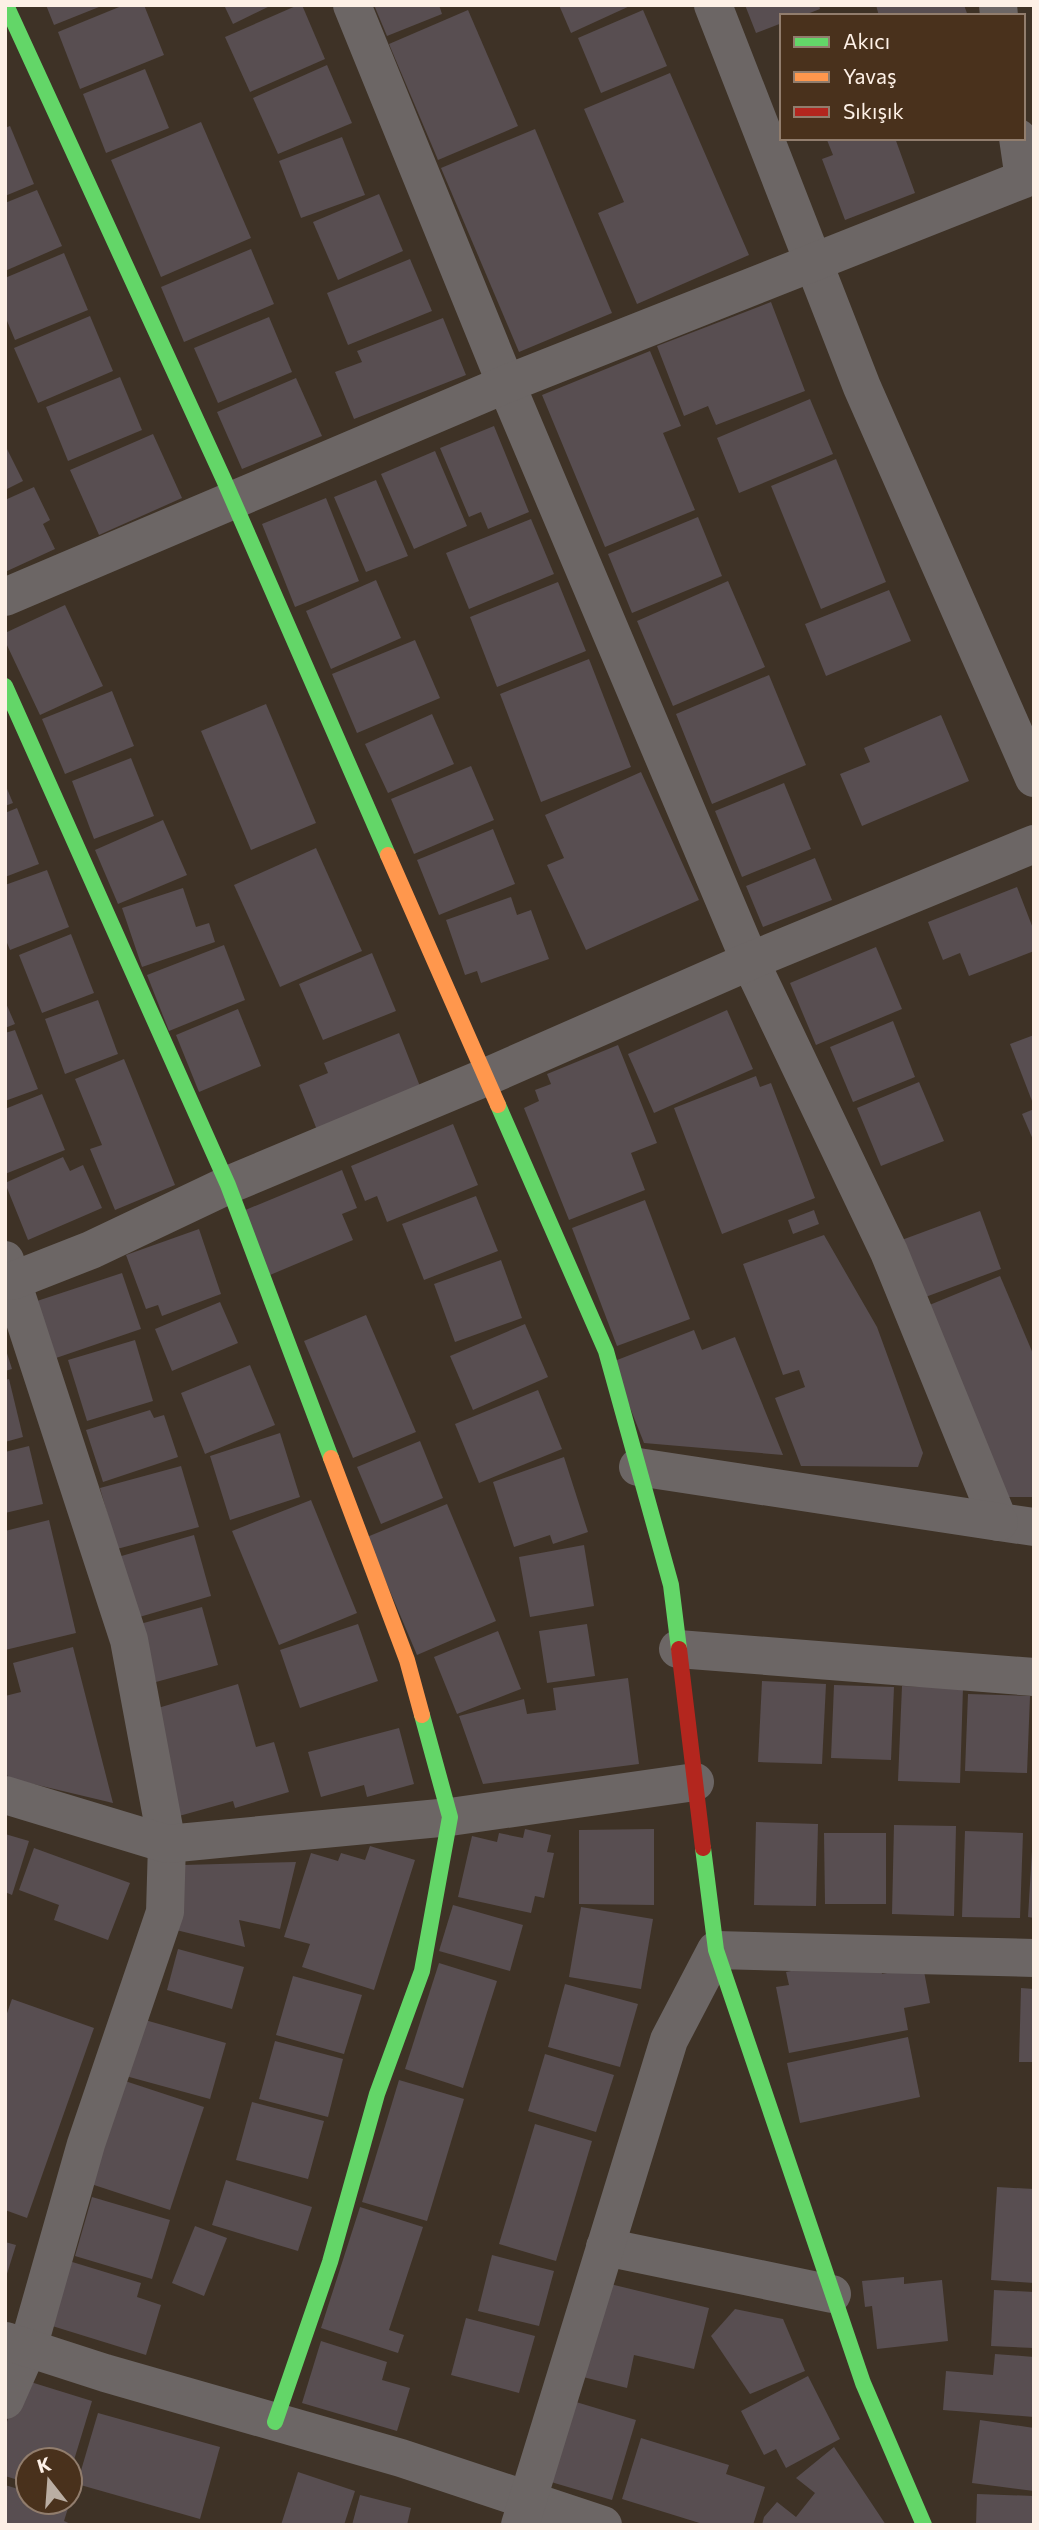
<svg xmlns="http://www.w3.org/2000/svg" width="1039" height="2530" font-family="Commissioner,sans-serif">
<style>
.building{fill:#584e51}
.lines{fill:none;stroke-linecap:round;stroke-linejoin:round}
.street{stroke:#6c6665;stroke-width:38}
.fast{stroke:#63d668;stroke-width:16}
.slow{stroke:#ff974d;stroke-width:16}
.jam{stroke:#b3261e;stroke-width:16}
</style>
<rect width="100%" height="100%" fill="#3e3226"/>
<!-- building -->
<g class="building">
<polygon points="46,5 104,5 54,25"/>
<polygon points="124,5 144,5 164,55 80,89 58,32"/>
<polygon points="224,5 272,5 233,24"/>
<polygon points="298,5 302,5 325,59 250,92 225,37"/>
<polygon points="374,5 439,5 442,14 387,36"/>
<polygon points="559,5 632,5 571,33"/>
<polygon points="745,5 819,5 820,9 802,16 782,16 782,23 756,33"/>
<polygon points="876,5 964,5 968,16 879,16"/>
<polygon points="468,10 518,126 438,160 389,44"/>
<polygon points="643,10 667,66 601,93 578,38"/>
<polygon points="327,65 352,123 278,154 253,98"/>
<polygon points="145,69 169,128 106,153 83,94"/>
<polygon points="670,73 749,255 637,304 598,213 624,202 584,109"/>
<polygon points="201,122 251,238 161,277 111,160"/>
<polygon points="10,126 34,184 5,196 5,128"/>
<polygon points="535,129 612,313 519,352 441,168"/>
<polygon points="342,137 365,195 301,218 279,161"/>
<polygon points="833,138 895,138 915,193 845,220 822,159 833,155 827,140"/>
<polygon points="37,190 62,246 5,271 5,203"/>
<polygon points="379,194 403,251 338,280 313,222"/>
<polygon points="251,249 274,304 184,342 161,287"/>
<polygon points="64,253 88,310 15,340 5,316 5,278"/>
<polygon points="410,259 432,311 348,345 327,293"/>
<polygon points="771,302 805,391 716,425 708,406 684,416 657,346"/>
<polygon points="90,316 113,371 38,403 14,348"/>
<polygon points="269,317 292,372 218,403 194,348"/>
<polygon points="443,318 466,375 354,419 335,372 362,362 357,351"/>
<polygon points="650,351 681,426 663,433 695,510 605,547 542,395"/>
<polygon points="120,377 142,430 68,461 46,407"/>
<polygon points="296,378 322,436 242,469 217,412"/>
<polygon points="810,399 833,454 739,493 717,438"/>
<polygon points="494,426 529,512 488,529 481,512 469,517 440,448"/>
<polygon points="153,434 182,498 99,535 70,470"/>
<polygon points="5,445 23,481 5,490"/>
<polygon points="435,451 467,526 414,549 381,474"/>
<polygon points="836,459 886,582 821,609 771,486"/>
<polygon points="376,480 408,556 366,572 334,497"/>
<polygon points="34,487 50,520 43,524 55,549 5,572 5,500"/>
<polygon points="326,498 359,581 295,607 262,524"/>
<polygon points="698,517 722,576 632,613 608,554"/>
<polygon points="531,519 554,574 469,609 446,553"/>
<polygon points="376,580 401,638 331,669 306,611"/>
<polygon points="728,581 765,667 673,706 637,621"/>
<polygon points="558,582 586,651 497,687 470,617"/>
<polygon points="889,590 911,641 826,676 805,624"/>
<polygon points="65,605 103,686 40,715 5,641 5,633"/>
<polygon points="415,640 440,698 357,733 332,674"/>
<polygon points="589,659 631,767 541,802 500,694"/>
<polygon points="769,675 806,765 712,804 676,714"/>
<polygon points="112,691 134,746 65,774 42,719"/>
<polygon points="266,704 316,823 251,850 201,731"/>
<polygon points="432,714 454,764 388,793 365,744"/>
<polygon points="941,715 969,781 862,826 840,774 870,762 864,748"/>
<polygon points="131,758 154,816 94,839 72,781"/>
<polygon points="471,766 494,820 414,854 391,799"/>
<polygon points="641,772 699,900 586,950 547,865 564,858 545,815"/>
<polygon points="784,783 811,849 742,877 715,811"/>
<polygon points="5,784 13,803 5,806"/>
<polygon points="17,808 39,864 5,877 5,813"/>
<polygon points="163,820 187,875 118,904 95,850"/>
<polygon points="493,829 515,884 439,915 417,860"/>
<polygon points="316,848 362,951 280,987 234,885"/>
<polygon points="815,858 832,900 763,927 746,886"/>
<polygon points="47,870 69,927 10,950 5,938 5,885"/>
<polygon points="1017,887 1034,931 1034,951 969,976 960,953 943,960 928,922"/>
<polygon points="183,888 196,927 209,923 215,942 142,967 122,908"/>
<polygon points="511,897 517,915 531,910 549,959 481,983 477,971 465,975 446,920"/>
<polygon points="71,934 94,993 42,1013 19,955"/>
<polygon points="224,945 245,1000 169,1031 147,975"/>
<polygon points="876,947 902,1009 816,1045 790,983"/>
<polygon points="372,953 396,1011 323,1040 299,984"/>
<polygon points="98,1000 118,1054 65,1074 45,1019"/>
<polygon points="5,1001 15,1024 5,1028"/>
<polygon points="238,1009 261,1066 199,1092 176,1035"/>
<polygon points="727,1010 753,1069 654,1113 628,1054"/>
<polygon points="893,1021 915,1077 853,1102 830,1047"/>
<polygon points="15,1030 38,1089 5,1101 5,1033"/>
<polygon points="399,1033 423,1094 319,1135 299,1085 328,1073 324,1063"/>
<polygon points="1034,1035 1034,1100 1032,1101 1010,1044"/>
<polygon points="618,1045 657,1143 631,1153 645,1190 569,1220 524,1108 539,1101 535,1090 551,1084 547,1074"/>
<polygon points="124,1059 175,1185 115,1210 90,1149 102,1145 75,1079"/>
<polygon points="756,1076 760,1087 771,1083 815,1198 722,1234 674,1108"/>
<polygon points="919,1082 944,1141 881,1166 857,1108"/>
<polygon points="42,1094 65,1150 5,1174 5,1109"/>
<polygon points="1034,1109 1034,1142 1022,1114"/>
<polygon points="453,1124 478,1185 387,1222 377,1196 365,1201 351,1166"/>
<polygon points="63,1157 70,1171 83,1165 102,1208 28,1240 5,1183"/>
<polygon points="342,1170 357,1208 342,1214 353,1240 270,1275 243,1211"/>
<polygon points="476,1196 498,1251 424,1280 402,1224"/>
<polygon points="645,1200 690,1319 617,1346 572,1228"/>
<polygon points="814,1210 819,1224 793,1234 788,1220"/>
<polygon points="980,1211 1001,1269 920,1299 899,1241"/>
<polygon points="199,1229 221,1294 162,1316 158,1305 146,1309 126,1255"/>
<polygon points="824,1235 877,1327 923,1453 918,1467 801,1466 775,1398 805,1387 799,1370 783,1375 743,1264"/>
<polygon points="501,1260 522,1318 455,1342 434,1284"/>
<polygon points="122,1273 141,1329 56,1358 37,1301"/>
<polygon points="1000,1276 1034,1356 1034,1497 1008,1497 927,1306"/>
<polygon points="220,1302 238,1343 172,1371 155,1329"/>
<polygon points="366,1315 416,1432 353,1458 304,1341"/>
<polygon points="525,1324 548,1377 473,1410 450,1356"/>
<polygon points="694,1330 702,1350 735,1337 783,1455 644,1443 612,1362"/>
<polygon points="135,1340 153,1401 87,1421 68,1360"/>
<polygon points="5,1347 12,1369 5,1371"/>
<polygon points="250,1365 275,1425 205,1454 181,1393"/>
<polygon points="9,1379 23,1437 5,1442 5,1380"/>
<polygon points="538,1390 562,1449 479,1483 455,1424"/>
<polygon points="150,1410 154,1418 164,1415 178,1457 103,1482 86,1430"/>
<polygon points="280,1433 300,1497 230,1520 210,1456"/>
<polygon points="420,1441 443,1498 381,1524 357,1467"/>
<polygon points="29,1446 43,1504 5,1513 5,1452"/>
<polygon points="564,1457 588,1532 553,1544 550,1535 514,1547 493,1482"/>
<polygon points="181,1466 199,1527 117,1549 100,1488"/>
<polygon points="311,1500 357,1613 279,1645 232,1531"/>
<polygon points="447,1504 496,1621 417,1655 367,1537"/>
<polygon points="49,1520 76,1633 5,1650 5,1531"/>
<polygon points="194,1535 211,1596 136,1618 118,1557"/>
<polygon points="584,1545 594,1606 530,1617 519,1557"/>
<polygon points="202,1607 218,1665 156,1682 140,1624"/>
<polygon points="358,1624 378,1681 300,1708 280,1650"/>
<polygon points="587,1624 595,1676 547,1683 539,1631"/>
<polygon points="498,1631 521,1689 457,1714 434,1657"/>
<polygon points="73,1647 113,1803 8,1778 5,1767 5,1696 21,1692 13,1663"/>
<polygon points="628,1678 639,1764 483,1784 459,1716 524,1699 527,1714 556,1710 553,1688"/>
<polygon points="762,1681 826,1684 822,1764 758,1762"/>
<polygon points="238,1684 256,1747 274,1742 289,1792 235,1808 233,1801 179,1816 148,1711"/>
<polygon points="834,1685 894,1687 891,1760 831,1758"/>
<polygon points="902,1686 963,1688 960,1783 898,1781"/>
<polygon points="968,1694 1030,1696 1027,1773 965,1771"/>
<polygon points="399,1728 414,1784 367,1797 364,1785 321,1797 308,1752"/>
<polygon points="756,1822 818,1824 816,1906 754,1905"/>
<polygon points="894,1825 956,1826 954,1916 892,1914"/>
<polygon points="525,1829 551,1835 547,1852 554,1853 544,1898 535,1896 531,1913 458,1897 472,1836 497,1842 499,1833 523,1838"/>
<polygon points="654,1829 654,1905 579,1904 579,1830"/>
<polygon points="965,1831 1023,1833 1020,1918 962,1917"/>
<polygon points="824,1833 886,1833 886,1904 825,1904"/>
<polygon points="5,1834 29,1841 12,1895 5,1892"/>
<polygon points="370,1846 415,1860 374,1990 302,1967 310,1944 284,1937 311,1853 338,1861 341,1853 365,1860"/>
<polygon points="34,1848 130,1883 108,1940 54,1920 59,1905 19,1890"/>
<polygon points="1032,1851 1034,1851 1034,1918 1028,1917"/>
<polygon points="296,1862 280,1929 239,1920 245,1947 168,1928 183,1865"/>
<polygon points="453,1905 523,1925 510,1971 439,1951"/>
<polygon points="581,1907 653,1919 641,1989 569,1977"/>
<polygon points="178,1949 244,1967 232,2009 167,1990"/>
<polygon points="879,1960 882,1974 923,1966 930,2003 904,2008 908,2030 789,2053 776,1987 789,1985 786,1972 816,1966"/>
<polygon points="439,1963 497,1981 463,2088 405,2069"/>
<polygon points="293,1976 362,1995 344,2054 276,2035"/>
<polygon points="565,1984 638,2004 620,2067 548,2047"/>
<polygon points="1021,1988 1034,1989 1034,2062 1019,2062"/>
<polygon points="12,1999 94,2028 27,2218 5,2210 5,2019"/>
<polygon points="138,2018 226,2043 210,2099 122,2075"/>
<polygon points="908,2037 920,2097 800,2123 787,2063"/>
<polygon points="275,2041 343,2059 328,2117 259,2099"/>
<polygon points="545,2054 614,2075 596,2132 528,2111"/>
<polygon points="122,2080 204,2107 170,2210 88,2183"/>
<polygon points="399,2080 464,2099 427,2221 362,2202"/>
<polygon points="252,2102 324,2121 308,2179 236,2160"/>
<polygon points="535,2124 592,2141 556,2261 499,2244"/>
<polygon points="226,2180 312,2207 298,2251 212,2225"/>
<polygon points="997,2187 1034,2189 1034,2283 991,2280"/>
<polygon points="92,2197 170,2220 152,2279 75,2256"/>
<polygon points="360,2207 423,2227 389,2330 404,2335 398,2353 321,2328"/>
<polygon points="195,2226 227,2238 204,2296 172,2283"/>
<polygon points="5,2242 16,2245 6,2277 5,2277"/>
<polygon points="492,2255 554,2271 539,2326 478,2311"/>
<polygon points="69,2261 141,2283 137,2297 161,2305 146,2355 49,2325"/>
<polygon points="904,2277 904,2284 942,2280 948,2341 877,2349 872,2306 865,2307 862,2281"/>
<polygon points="606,2283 709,2308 694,2369 634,2355 627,2388 583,2377"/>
<polygon points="994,2290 1034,2292 1034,2348 991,2346"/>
<polygon points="735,2309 783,2319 805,2371 750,2394 711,2336"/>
<polygon points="466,2318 535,2336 519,2393 451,2375"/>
<polygon points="321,2341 387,2362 382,2380 410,2388 397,2431 302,2403"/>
<polygon points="995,2354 1034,2357 1034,2417 943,2410 946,2371 993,2375"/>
<polygon points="808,2376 840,2439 786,2468 776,2449 764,2455 741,2411"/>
<polygon points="21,2379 92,2401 71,2470 70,2460 28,2460 28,2483 5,2476 5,2428"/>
<polygon points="576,2402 636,2420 612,2500 551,2482"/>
<polygon points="98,2413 220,2447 200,2519 77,2484"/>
<polygon points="980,2420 1034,2428 1034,2491 972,2483"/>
<polygon points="641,2438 729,2465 726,2474 765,2487 753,2525 706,2525 622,2499"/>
<polygon points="834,2447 886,2525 762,2525 764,2517 777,2502 796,2517 815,2493 796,2478"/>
<polygon points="298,2472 355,2491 344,2525 281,2525"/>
<polygon points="5,2485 28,2492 28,2502 58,2502 69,2505 64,2521 73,2525 5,2525"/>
<polygon points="977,2494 1034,2496 1034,2525 976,2525"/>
<polygon points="360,2495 411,2508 407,2525 352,2525"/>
</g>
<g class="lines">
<!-- street -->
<g class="street">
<polyline points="352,5 506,384 750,961 889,1252 999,1522 1034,1527"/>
<polyline points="713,5 862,387 1034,778"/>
<polyline points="998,5 999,16"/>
<polyline points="5,597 506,384 1024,179 1018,138"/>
<polyline points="5,1260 129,1640 167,1844 165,1912 86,2144 28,2348 5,2400"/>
<polyline points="12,1281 91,1250 228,1185 486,1077 750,961 1034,844"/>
<polyline points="638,1467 999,1522"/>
<polyline points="678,1649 1034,1677"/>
<polyline points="5,1795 167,1844 450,1817 695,1782"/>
<polyline points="605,2247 832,2294"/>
<polyline points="6,2341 105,2373 401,2458 603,2525"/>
<polyline points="520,2525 669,2040 716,1950 1034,1958"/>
</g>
<!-- fast -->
<g class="fast">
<polyline points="6,5 224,480 388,855"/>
<polyline points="5,686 228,1185 331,1458"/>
<polyline points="498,1105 606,1351 671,1585 679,1649"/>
<polyline points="703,1848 716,1950 863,2383 924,2525"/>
<polyline points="275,2422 330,2262 377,2094 422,1971 450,1817 422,1715"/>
</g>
<!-- slow -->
<g class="slow">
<polyline points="388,855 498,1105"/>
<polyline points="331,1458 407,1660 422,1715"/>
</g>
<!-- jam -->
<polyline class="jam" points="679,1649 703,1848"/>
</g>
<!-- border -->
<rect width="1039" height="2530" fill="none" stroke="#fdf0e6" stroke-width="14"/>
<!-- legend -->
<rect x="780" y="14" width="245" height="126" fill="#49311c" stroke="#917d6d" stroke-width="2"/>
<rect x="794" y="37" width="35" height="10" fill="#63d668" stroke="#917d6d" stroke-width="2"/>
<text x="843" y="49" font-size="21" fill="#fdf0e6">Akıcı</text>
<rect x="794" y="72" width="35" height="10" fill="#ff974d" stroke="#917d6d" stroke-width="2"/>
<text x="843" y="84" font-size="21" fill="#fdf0e6">Yavaş</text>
<rect x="794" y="107" width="35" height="10" fill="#b3261e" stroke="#917d6d" stroke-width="2"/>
<text x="843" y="119" font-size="21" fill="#fdf0e6">Sıkışık</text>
<!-- north arrow -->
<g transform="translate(49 2481) rotate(343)"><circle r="33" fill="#49311c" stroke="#917d6d" stroke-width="2"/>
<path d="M0-5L12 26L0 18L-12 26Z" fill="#baaea3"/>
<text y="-10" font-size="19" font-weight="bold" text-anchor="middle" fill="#fdf0e6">K</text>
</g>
</svg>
